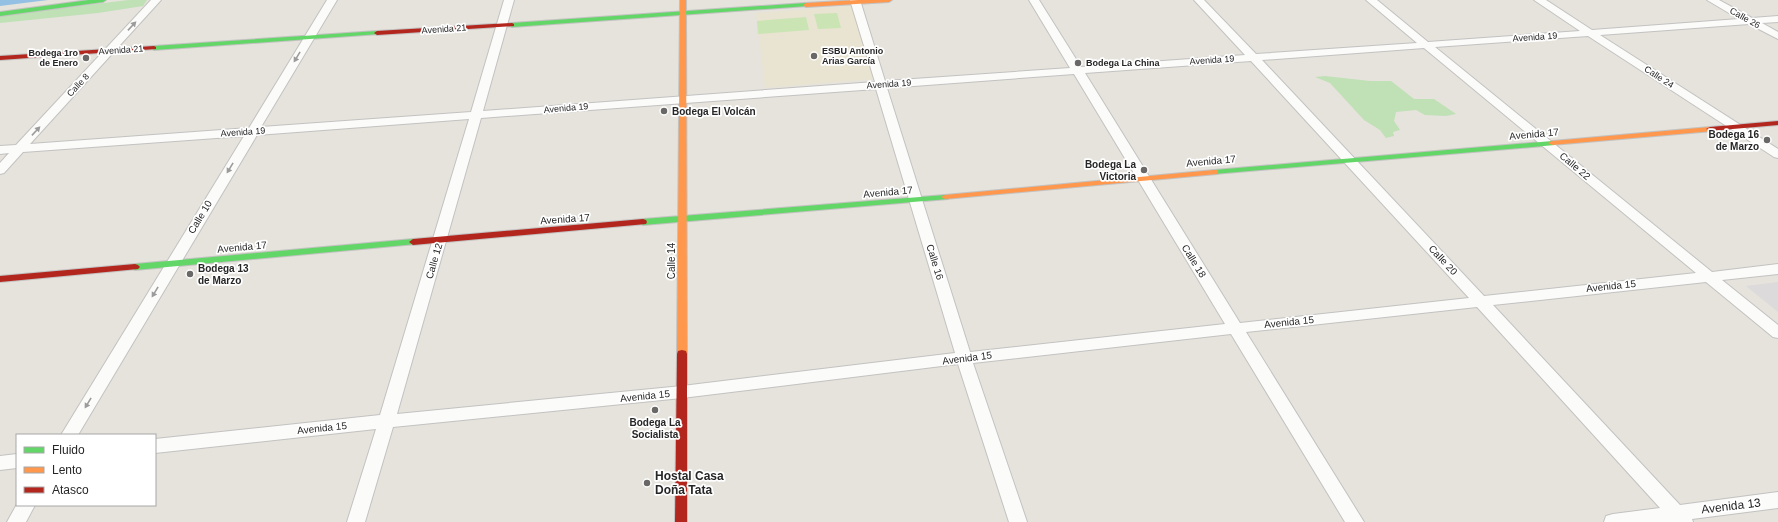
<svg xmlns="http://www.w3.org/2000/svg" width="1778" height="522" font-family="Helvetica,sans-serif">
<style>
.industrial{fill:#dddadb}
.education{fill:#e8e4d1}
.green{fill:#c0e0b6}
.pitch{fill:#cae4b4}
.water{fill:#93c0e3}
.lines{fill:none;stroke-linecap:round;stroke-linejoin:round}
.street-casing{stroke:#c3c2c1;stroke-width:2}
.fast-casing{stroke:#c3c2c1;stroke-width:2}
.slow-casing{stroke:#c3c2c1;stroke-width:2}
.jam-casing{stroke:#c3c2c1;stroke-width:2}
.street{fill:#fbfbfa;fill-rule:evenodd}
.fast{fill:#63d668;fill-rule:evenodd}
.slow{fill:#ff974d;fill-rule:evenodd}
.jam{fill:#b3261e;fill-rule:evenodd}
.oneway{fill:#9b9b9b}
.poi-dot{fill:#696866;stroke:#fff;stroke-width:1.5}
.labels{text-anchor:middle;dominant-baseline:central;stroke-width:3.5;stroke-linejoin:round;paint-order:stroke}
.far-street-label{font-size:9px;fill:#262626;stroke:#fff}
.far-poi-label{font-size:9px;font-weight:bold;fill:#262626;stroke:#fff;text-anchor:start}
.poi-label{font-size:10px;font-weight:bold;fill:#262626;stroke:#fff;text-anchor:start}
.street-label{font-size:10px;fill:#262626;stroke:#fff}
.near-poi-label{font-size:12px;font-weight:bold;fill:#262626;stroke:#fff;text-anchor:start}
.near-street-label{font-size:12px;fill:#262626;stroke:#fff}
</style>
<rect width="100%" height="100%" fill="#e5e3dc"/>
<!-- industrial -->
<polygon class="industrial" points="1778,282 1778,312 1746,286"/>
<!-- education -->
<polygon class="education" points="853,6 874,79 765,88 756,13"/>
<!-- green -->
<g class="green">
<polygon points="128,0 147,0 143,6 98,13 0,23 0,16"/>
<polygon points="1325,76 1370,81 1391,81 1414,99 1434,99 1456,114 1446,116 1425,115 1416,110 1396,112 1394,121 1400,130 1393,132 1394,136 1386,138 1380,130 1364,120 1330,83 1315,77"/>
</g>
<!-- pitch -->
<g class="pitch">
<polygon points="837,13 841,28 818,29 814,14"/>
<polygon points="806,17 809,30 758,34 757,21"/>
</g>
<!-- water -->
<polygon class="water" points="0,0 48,0 0,6"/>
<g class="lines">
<defs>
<g id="street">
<path d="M151 0H161L30 144 249 128 327 0H337L261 127 471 112 504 0H514L483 111 875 82 850 0H860L885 81 1070 68 1029 0H1039L1081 67 1245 55 1194 0H1204L1256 54 1417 43 1366 0H1377L1428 42 1580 31 1534 0H1546L1592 30 1739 19 1707 0H1719L1752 18 1778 16V22L1762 23 1778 32V39L1749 24 1600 35 1778 149V158L1774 157 1588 36 1435 47 1712 272 1778 264V274L1722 280 1778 325V338L1773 337 1706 282 1493 305 1680 505 1778 492V508L1692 519 1693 522H1604L1606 516 1613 514 1660 508 1477 307 1246 332 1364 522H1345L1231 334 973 363 1027 522H1009L958 364 682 398 393 427 365 522H347L376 429 155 453V439L380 415 469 119 257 135 78 435H61L244 136 23 152 4 173 0 174V163L9 153 0 154V146L16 145ZM1424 48 1696 273 1484 296 1262 60ZM1251 61 1469 298 1240 323 1085 73ZM1074 74 1225 324 970 352 887 88ZM876 89 955 353 682 386 397 414 481 118Z"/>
<polygon points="17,454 17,468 0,470 0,456"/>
<polygon points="17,504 35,505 26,522 7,522"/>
</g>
<g id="fast">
<polygon points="89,0 106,0 103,2 0,16 0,12"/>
<polygon points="806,3 809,5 808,6 512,27 509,25 512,23"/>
<polygon points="377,31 380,33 379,34 154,50 151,48 154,46"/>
<polygon points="1552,141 1556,143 1555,145 1214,174 1210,172 1214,170"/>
<polygon points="945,195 948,195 949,197 948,199 643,225 639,222 643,219"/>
<polygon points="413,239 417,242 416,244 135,270 130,267 135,264"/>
</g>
<g id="slow">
<polygon points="680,0 686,0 687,354 686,357 678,357 677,354"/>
<polygon points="858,0 892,0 889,2 806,7 803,5 806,3"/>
<polygon points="1710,127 1714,129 1713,131 1552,145 1548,143 1552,141"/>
<polygon points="1214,170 1217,170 1218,172 1217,174 945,199 941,197 945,195"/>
</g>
<g id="jam">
<polygon points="512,23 514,24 514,26 377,35 374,33 377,31"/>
<polygon points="154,46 156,47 156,49 0,60 0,56"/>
<polygon points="1778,121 1778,125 1710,131 1706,129 1710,127"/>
<polygon points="643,219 646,220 647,222 646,224 413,245 409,242 413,239"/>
<polygon points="135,264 138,265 140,267 138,269 0,282 0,276"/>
<polygon points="682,350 686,351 687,354 687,522 675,522 677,354 678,351"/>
</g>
</defs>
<!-- street casing -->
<use href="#street" class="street-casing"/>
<!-- fast casing -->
<use href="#fast" class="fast-casing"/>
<!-- slow casing -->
<use href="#slow" class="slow-casing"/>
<!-- jam casing -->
<use href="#jam" class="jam-casing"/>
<!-- street -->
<use href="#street" class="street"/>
<!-- fast -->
<use href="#fast" class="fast"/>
<!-- slow -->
<use href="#slow" class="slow"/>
<!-- jam -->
<use href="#jam" class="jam"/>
</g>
<!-- one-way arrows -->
<defs><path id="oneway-solid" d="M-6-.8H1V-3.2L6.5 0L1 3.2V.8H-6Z"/></defs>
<g class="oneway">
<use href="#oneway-solid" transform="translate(132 26) rotate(-47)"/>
<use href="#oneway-solid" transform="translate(297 57) rotate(121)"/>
<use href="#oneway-solid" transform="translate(36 131) rotate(-47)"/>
<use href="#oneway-solid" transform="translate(230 168) rotate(121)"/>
<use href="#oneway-solid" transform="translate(155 292) rotate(121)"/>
<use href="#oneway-solid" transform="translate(88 403) rotate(121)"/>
</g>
<!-- markers -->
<g class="poi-dot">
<circle cx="814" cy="56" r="4"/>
<circle cx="86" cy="58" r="4"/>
<circle cx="1078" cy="63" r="4"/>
<circle cx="664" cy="111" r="4"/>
<circle cx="1767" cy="140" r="4"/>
<circle cx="1144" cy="170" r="4"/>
<circle cx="190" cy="274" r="4"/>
<circle cx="655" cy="410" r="4"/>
<circle cx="647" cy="483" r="4"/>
</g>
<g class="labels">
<!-- far-street labels -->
<g class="far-street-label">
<text transform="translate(1745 18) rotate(29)">Calle 26</text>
<text transform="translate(444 29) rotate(-4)">Avenida 21</text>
<text transform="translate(1535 37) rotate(-4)">Avenida 19</text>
<text transform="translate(121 50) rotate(-4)">Avenida 21</text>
<text transform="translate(1212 60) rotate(-4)">Avenida 19</text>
<text transform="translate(1659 77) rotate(33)">Calle 24</text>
<text transform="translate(889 84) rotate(-4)">Avenida 19</text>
<text transform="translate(78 85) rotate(-47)">Calle 8</text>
<text transform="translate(566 108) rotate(-5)">Avenida 19</text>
<text transform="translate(243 132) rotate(-4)">Avenida 19</text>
</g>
<!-- far-poi labels -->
<g class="far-poi-label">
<text x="822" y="51">ESBU Antonio<tspan x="822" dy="10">Arias García</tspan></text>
<text x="78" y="53" text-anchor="end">Bodega 1ro<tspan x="78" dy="10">de Enero</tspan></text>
<text x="1086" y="63">Bodega La China</text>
</g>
<!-- poi labels -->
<g class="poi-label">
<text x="672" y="111">Bodega El Volcán</text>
<text x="1759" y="134" text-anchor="end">Bodega 16<tspan x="1759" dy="12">de Marzo</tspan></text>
<text x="1136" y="164" text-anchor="end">Bodega La<tspan x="1136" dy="12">Victoria</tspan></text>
<text x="198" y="268">Bodega 13<tspan x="198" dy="12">de Marzo</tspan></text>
<text x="655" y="422" text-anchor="middle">Bodega La<tspan x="655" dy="12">Socialista</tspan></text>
</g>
<!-- street labels -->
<g class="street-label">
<text transform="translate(1534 134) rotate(-5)">Avenida 17</text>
<text transform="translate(1211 161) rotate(-5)">Avenida 17</text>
<text transform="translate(1575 166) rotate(40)">Calle 22</text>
<text transform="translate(888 192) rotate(-5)">Avenida 17</text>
<text transform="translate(200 217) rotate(-59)">Calle 10</text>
<text transform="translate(565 219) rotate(-4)">Avenida 17</text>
<text transform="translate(242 247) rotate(-5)">Avenida 17</text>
<text transform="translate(1443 260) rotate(47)">Calle 20</text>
<text transform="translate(434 261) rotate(-74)">Calle 12</text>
<text transform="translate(671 261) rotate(-90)">Calle 14</text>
<text transform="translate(1194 261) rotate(58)">Calle 18</text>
<text transform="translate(935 262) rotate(73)">Calle 16</text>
<text transform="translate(1611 286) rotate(-6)">Avenida 15</text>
<text transform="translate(1289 322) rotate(-6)">Avenida 15</text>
<text transform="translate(967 358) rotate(-7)">Avenida 15</text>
<text transform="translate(645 396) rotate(-6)">Avenida 15</text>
<text transform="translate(322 428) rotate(-6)">Avenida 15</text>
</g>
<!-- near-poi labels -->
<g class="near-poi-label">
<text x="655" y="476">Hostal Casa<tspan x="655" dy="14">Doña Tata</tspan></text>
</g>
<!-- near-street labels -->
<g class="near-street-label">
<text transform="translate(1731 506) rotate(-7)">Avenida 13</text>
</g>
</g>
<!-- legend -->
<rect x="16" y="434" width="140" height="72" fill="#ffffff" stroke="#a8a8a8"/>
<rect x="24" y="447" width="20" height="6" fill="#63d668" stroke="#a8a8a8"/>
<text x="52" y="454" font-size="12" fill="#262626">Fluido</text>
<rect x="24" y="467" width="20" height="6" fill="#ff974d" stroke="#a8a8a8"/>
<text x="52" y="474" font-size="12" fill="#262626">Lento</text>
<rect x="24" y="487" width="20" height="6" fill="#b3261e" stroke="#a8a8a8"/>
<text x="52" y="494" font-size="12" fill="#262626">Atasco</text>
</svg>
